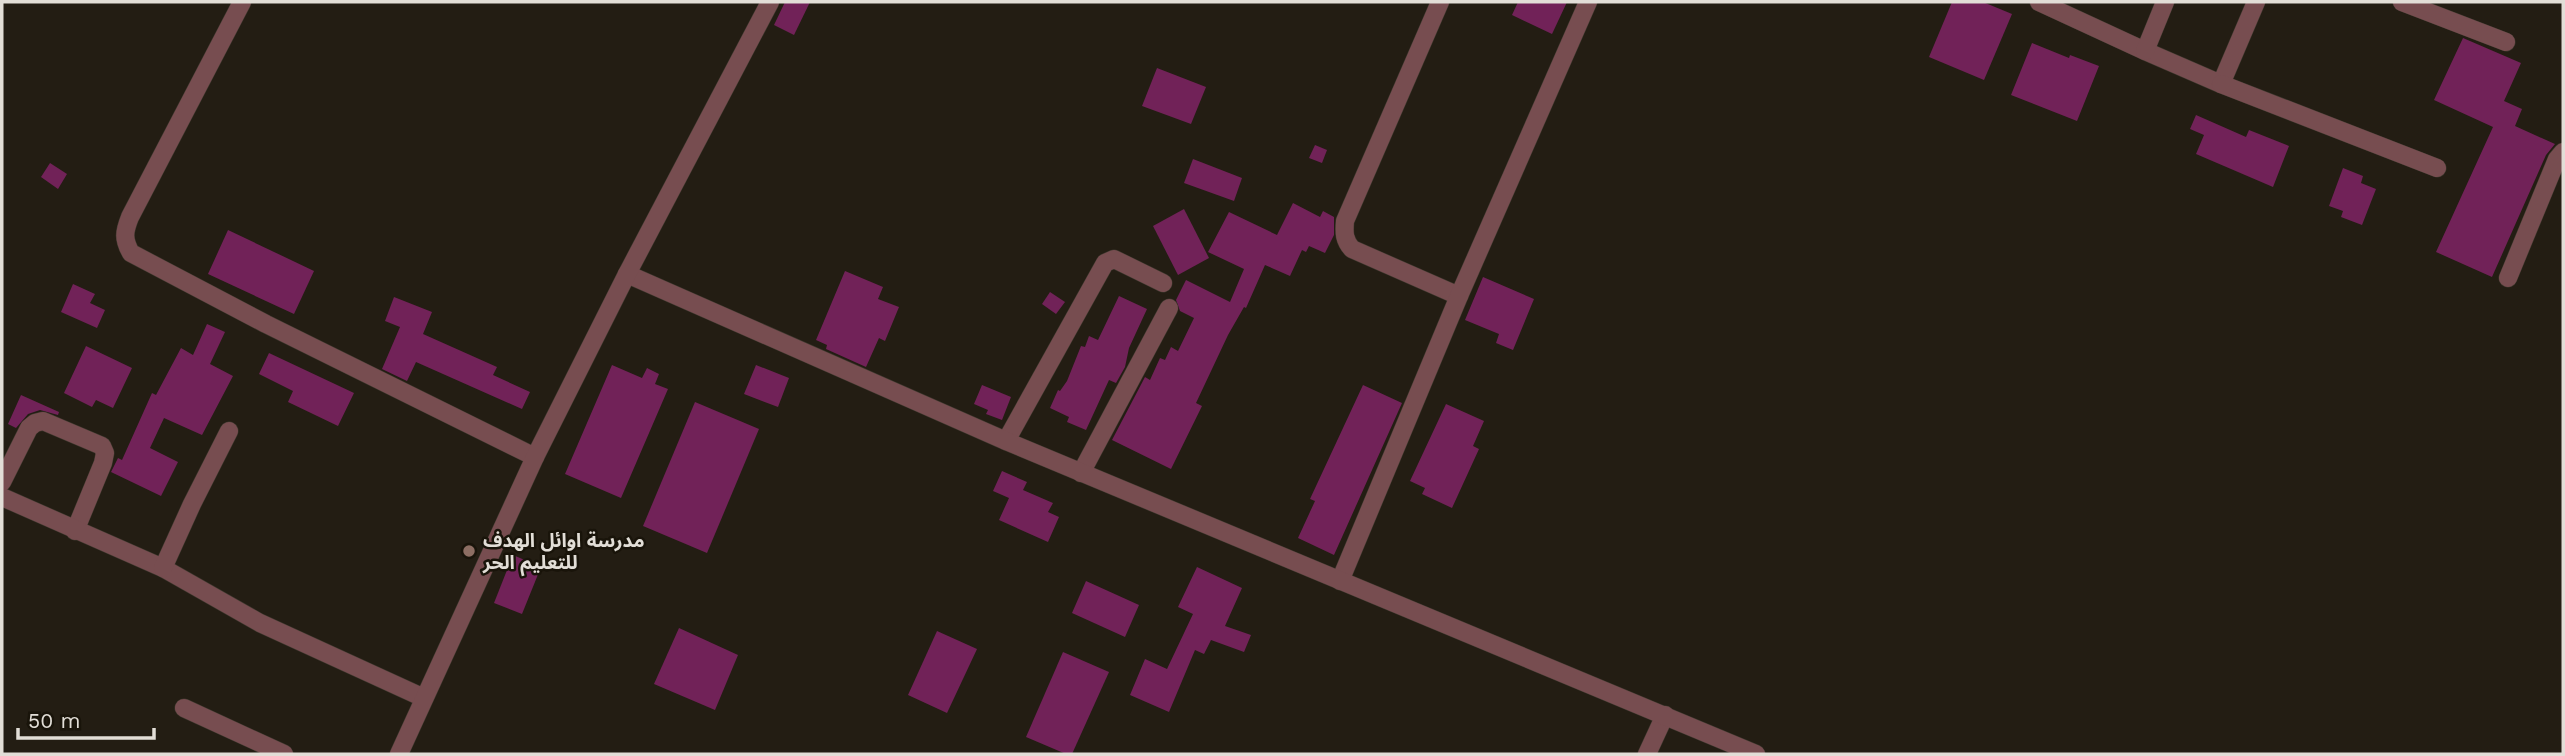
<svg xmlns="http://www.w3.org/2000/svg" width="2565" height="756" font-family="'Work Sans','Noto Sans Arabic',sans-serif">
<style>
.building{fill:#712258}
.lines{fill:none;stroke-linecap:round;stroke-linejoin:round}
.minor-casing{stroke:#3e382e;stroke-width:19}
.tertiary-casing{stroke:#3e382e;stroke-width:19}
.minor{stroke:#774d50;stroke-width:18}
.tertiary{stroke:#774d50;stroke-width:18}
.education-dot{fill:#8d6e63;stroke:#19140a;stroke-width:2.5}
.labels{text-anchor:middle;dominant-baseline:central;stroke-width:5;stroke-linejoin:round;paint-order:stroke}
.poi-label{font-size:19px;font-weight:bold;fill:#e2ded7;stroke:#19140a;text-anchor:start}
</style>
<rect width="100%" height="100%" fill="#231d13"/>
<!-- building -->
<g class="building">
<polygon points="785,2 810,2 794,35 774,25"/>
<polygon points="1518,2 1567,2 1552,34 1512,15"/>
<polygon points="1952,2 1983,2 2012,14 1984,80 1929,57"/>
<polygon points="2463,38 2521,63 2504,101 2522,109 2515,126 2555,144 2546,155 2492,277 2436,252 2493,127 2434,100"/>
<polygon points="2032,43 2069,58 2070,55 2099,66 2077,121 2011,95"/>
<polygon points="1157,68 1206,87 1191,124 1142,106"/>
<polygon points="2196,115 2246,137 2249,130 2289,146 2273,187 2196,154 2204,135 2190,129"/>
<polygon points="1315,145 1327,150 1322,163 1309,158"/>
<polygon points="1193,159 1242,178 1234,201 1184,183"/>
<polygon points="50,163 67,174 58,189 41,177"/>
<polygon points="2343,168 2363,176 2361,183 2376,189 2362,225 2341,217 2343,211 2329,206"/>
<polygon points="1293,203 1320,217 1323,211 1334,217 1334,235 1325,253 1309,246 1306,252 1302,250 1290,276 1265,265 1246,308 1244,307 1228,335 1196,403 1202,406 1171,469 1112,440 1145,377 1150,380 1160,358 1165,360 1171,347 1178,351 1194,318 1180,311 1176,300 1186,280 1230,302 1244,269 1208,252 1229,212 1277,235"/>
<polygon points="1184,209 1209,258 1178,275 1153,226"/>
<polygon points="228,230 314,271 294,314 208,274"/>
<polygon points="845,271 883,287 878,299 899,307 885,341 879,338 866,367 826,349 827,345 816,340"/>
<polygon points="1483,277 1534,299 1513,350 1496,343 1499,334 1465,320"/>
<polygon points="73,284 95,294 90,303 105,310 97,328 61,312"/>
<polygon points="1050,292 1065,302 1056,314 1042,304"/>
<polygon points="1119,296 1147,309 1129,348 1125,367 1116,383 1109,380 1086,430 1067,422 1069,417 1050,408 1058,390 1060,391 1067,381 1081,346 1085,347 1089,336 1098,340"/>
<polygon points="394,297 432,312 423,334 497,367 493,375 530,392 522,409 416,362 407,381 382,369 400,327 385,321"/>
<polygon points="207,324 225,332 210,364 233,376 202,435 164,418 150,448 178,462 161,496 111,472 118,458 122,460 152,393 156,395 181,348 193,355"/>
<polygon points="86,346 132,368 113,408 96,400 92,407 64,393"/>
<polygon points="269,353 354,393 338,426 288,402 293,391 259,374"/>
<polygon points="612,365 642,378 647,368 659,374 655,384 668,389 621,498 565,474"/>
<polygon points="756,365 789,378 778,407 744,394"/>
<polygon points="982,385 1011,397 1002,420 986,414 988,410 974,404"/>
<polygon points="1363,385 1402,403 1334,555 1298,538 1315,501 1310,499"/>
<polygon points="21,395 59,412 58,415 40,410 28,414 16,428 8,424"/>
<polygon points="695,402 759,429 707,553 643,526"/>
<polygon points="1446,404 1484,421 1473,446 1479,449 1452,508 1422,494 1425,488 1410,481"/>
<polygon points="1002,471 1027,482 1023,490 1053,503 1048,512 1059,517 1048,542 999,520 1009,498 993,491"/>
<polygon points="513,555 541,567 522,614 494,603"/>
<polygon points="1197,567 1242,588 1225,626 1251,635 1244,652 1211,640 1204,654 1195,650 1169,712 1130,695 1145,659 1167,669 1193,614 1178,607"/>
<polygon points="1086,581 1139,605 1125,637 1072,613"/>
<polygon points="679,628 738,655 715,710 654,684"/>
<polygon points="937,631 977,649 947,713 908,695"/>
<polygon points="1063,652 1109,672 1072,754 1066,754 1026,737"/>
</g>
<g class="lines">
<defs>
<g id="minor">
<path d="M242 2 130 217C124 232 123 239 131 253L266 324 535 457"/>
<path d="M1440 2 1345 221C1344 233 1344 240 1352 249L1459 296"/>
<polyline points="2039,2 2145,51 2221,84 2256,2"/>
<polyline points="2402,2 2506,42"/>
<polyline points="2145,51 2165,2"/>
<polyline points="2221,84 2437,168"/>
<polyline points="2508,278 2557,159 2563,152"/>
<polyline points="1006,441 1105,263 1114,259 1163,283"/>
<polyline points="1081,473 1169,308"/>
<polyline points="2,482 29,428 35,423 43,421 102,446 105,453 103,463 75,531"/>
<polyline points="2,497 163,568 260,623 424,698"/>
<polyline points="163,568 192,504 229,431"/>
<polyline points="1340,581 1459,296 1588,2"/>
<polyline points="184,708 284,754"/>
<polyline points="1647,754 1665,715"/>
</g>
<g id="tertiary">
<polyline points="627,274 1006,441 1756,754"/>
<polyline points="399,754 535,457 627,274 770,2"/>
</g>
</defs>
<!-- minor casing -->
<use href="#minor" class="minor-casing"/>
<!-- tertiary casing -->
<use href="#tertiary" class="tertiary-casing"/>
<!-- minor -->
<use href="#minor" class="minor"/>
<!-- tertiary -->
<use href="#tertiary" class="tertiary"/>
</g>
<!-- markers -->
<circle class="education-dot" cx="469" cy="551" r="7"/>
<g class="labels">
<!-- poi labels -->
<g class="poi-label">
<text x="483" y="540">مدرسة اوائل الهدف<tspan x="483" dy="22">للتعليم الحر</tspan></text>
</g>
</g>
<!-- border -->
<rect width="2565" height="756" fill="none" stroke="#e2ded7" stroke-width="7"/>
<!-- scale -->
<path d="M18 728v10h136v-10" fill="none" stroke="#e2ded7" stroke-width="3.5"/>
<text x="28" y="728" font-size="21" fill="#e2ded7" stroke="#19140a" stroke-width="5" paint-order="stroke">50 m</text>
</svg>
